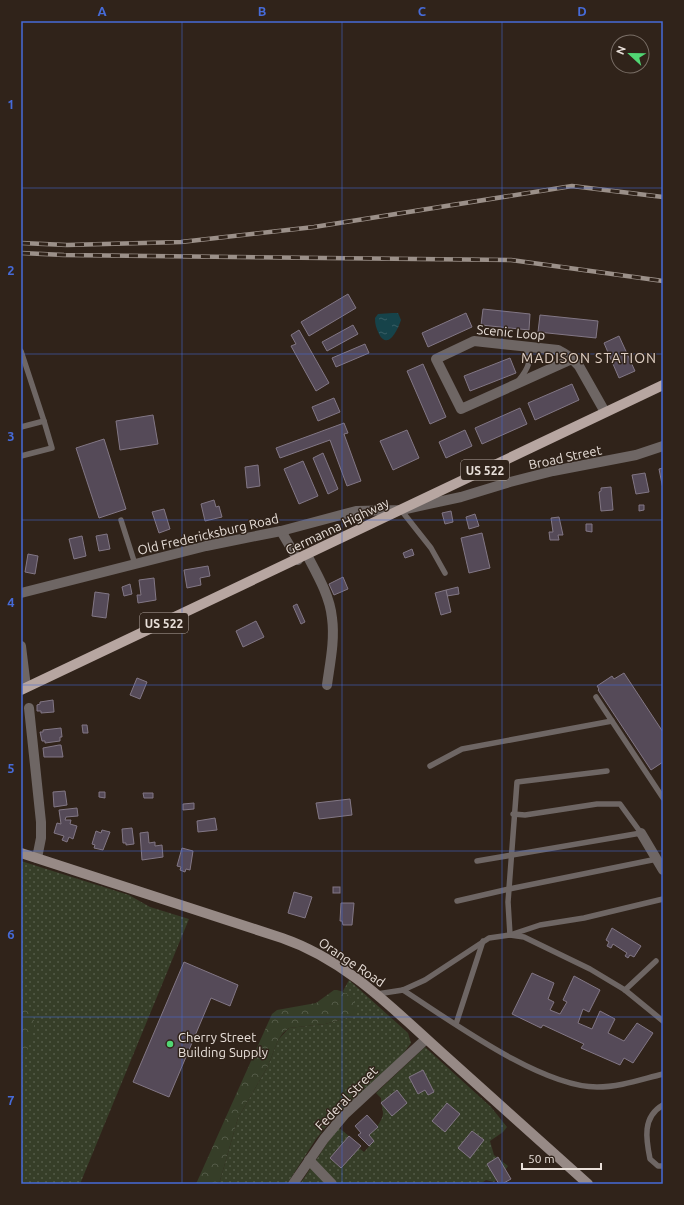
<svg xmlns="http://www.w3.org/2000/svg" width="684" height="1205" font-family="Ubuntu,sans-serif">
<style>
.grass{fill:url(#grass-dots)}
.forest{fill:url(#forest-crowns)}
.water{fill:url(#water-ripples)}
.building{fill:#554a58;stroke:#827785}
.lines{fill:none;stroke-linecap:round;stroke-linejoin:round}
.lane{stroke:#6e6664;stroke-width:5.5}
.street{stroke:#6e6664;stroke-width:10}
.secondary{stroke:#978a86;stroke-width:10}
.primary{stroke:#b7a6a1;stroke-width:10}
.rail-casing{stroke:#9b9089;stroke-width:4.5}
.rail{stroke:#30231a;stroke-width:3;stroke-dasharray:9;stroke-linecap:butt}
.grid{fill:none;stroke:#466bd8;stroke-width:1;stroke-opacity:0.55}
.poi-dot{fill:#51d674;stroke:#30231a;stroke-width:1.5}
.labels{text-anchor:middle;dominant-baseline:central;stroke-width:3;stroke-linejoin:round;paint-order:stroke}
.shield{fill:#30231a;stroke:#b2a7a0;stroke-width:1}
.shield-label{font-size:12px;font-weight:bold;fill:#e9e0da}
.street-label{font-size:13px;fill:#e9e0da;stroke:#30231a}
.poi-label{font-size:13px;fill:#e9e0da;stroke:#30231a;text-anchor:start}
.neighbourhood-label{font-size:14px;letter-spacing:1px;fill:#e1d0c4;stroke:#30231a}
.neatline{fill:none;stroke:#466bd8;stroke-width:1.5}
.grid-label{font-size:13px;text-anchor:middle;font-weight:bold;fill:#466bd8}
</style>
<defs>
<pattern id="grass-dots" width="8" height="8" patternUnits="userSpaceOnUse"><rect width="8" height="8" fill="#363e28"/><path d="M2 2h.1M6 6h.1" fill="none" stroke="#535a47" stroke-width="1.8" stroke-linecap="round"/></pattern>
<pattern id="forest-crowns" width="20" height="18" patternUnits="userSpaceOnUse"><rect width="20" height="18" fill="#363e28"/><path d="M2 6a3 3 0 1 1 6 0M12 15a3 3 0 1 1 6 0" fill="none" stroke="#535a47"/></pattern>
<pattern id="water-ripples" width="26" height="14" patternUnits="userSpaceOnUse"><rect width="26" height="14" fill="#16434a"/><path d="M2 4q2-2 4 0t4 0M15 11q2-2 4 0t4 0" fill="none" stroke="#385e64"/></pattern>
</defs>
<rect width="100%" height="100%" fill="#30231a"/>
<!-- grass -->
<g class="grass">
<polygon points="21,861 129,895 150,907 189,919 80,1184 21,1184 21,1065 31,1038 26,1007 21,1003"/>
<polygon points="349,980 408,1033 411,1043 403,1054 330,1122 316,1139 287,1184 219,1184 238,1118 268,1066 278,1040 289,1028 325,1024 354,1016 354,1002 343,991"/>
<path d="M425 1047 491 1107 507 1127 503 1132 490 1141 494 1155 508 1166 501 1176 494 1182 486 1180 480 1184H300L338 1127 349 1136 330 1158 341 1168 359 1148 364 1152 374 1141 369 1135C374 1131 382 1121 383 1114 383 1109 381 1104 381 1098L376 1093Z"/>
</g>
<!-- forest -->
<g class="forest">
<path d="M334 990C346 989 362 1004 354 1016L325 1024 289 1028 283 1033 278 1040 268 1066 238 1118 219 1184H196L272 1014 277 1010 316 1003Z"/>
<path d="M21 1003C46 1017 29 1044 21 1065Z"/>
</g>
<!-- water -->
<path class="water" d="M393 313H398L401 320C398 329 388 351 379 334 376 328 375 324 375 318L378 314Z"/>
<!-- building -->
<g class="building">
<polygon points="348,294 356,308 309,336 301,322"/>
<polygon points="483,309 530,314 529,330 481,325"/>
<polygon points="466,313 472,327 428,347 422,333"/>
<polygon points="540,315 598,321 596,338 538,332"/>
<polygon points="353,325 358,334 327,351 322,342"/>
<polygon points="299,330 329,383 316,391 291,346 296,344 291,335"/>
<polygon points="619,336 635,371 619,378 604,343"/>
<polygon points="365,344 369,353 336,367 332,358"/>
<polygon points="510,358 516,373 470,391 464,376"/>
<polygon points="423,364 446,417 430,424 407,371"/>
<polygon points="572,384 579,400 535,420 528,403"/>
<polygon points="334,398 340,412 318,421 312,407"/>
<polygon points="520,408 527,424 482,444 475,428"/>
<polygon points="153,415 158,444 120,450 116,421"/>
<polygon points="344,423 348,433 344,434 361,481 347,486 330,440 280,458 276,448"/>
<polygon points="407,430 419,458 393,470 380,441"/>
<polygon points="465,430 472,446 446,458 439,442"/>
<polygon points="104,439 126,509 99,518 76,448"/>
<polygon points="323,453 338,489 328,494 313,458"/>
<polygon points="303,461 318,496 299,504 284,469"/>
<polygon points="258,465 260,486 247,488 245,467"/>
<polygon points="663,468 663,489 659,469"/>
<polygon points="645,473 649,492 636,494 632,475"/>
<polygon points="611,487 613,510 601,511 599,492 601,491 601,488"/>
<polygon points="214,500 216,507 219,506 222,517 205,521 201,504"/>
<polygon points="639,505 644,505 644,510 639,511"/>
<polygon points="164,509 170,529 159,533 152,512"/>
<polygon points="451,511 453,522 445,524 442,513"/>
<polygon points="475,514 479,526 469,529 466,517"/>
<polygon points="559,517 563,535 558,535 559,540 550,540 549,532 553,532 551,518"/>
<polygon points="586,524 592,524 592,532 586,531"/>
<polygon points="482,533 490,568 469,573 461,538"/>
<polygon points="107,534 110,549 99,551 96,536"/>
<polygon points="82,536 86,556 74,559 69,539"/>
<polygon points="412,549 414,555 405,558 403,553"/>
<polygon points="28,554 38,556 35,574 25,572"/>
<polygon points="208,566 210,576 200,578 201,585 187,588 184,570"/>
<polygon points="343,577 348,589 334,595 329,584"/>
<polygon points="154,578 156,600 138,603 137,595 141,595 139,580"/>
<polygon points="130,584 132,594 124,596 122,587"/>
<polygon points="458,587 459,594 447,596 446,590"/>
<polygon points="446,590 451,612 441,615 435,593"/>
<polygon points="95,592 109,594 106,618 92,616"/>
<polygon points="297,604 305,622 301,624 293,606"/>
<polygon points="256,621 264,637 243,647 236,631"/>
<polygon points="624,673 663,732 663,762 651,770 598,690 599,689 597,686 612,676 614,679"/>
<polygon points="137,678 147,682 140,699 130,695"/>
<polygon points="53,700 54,712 41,713 41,711 37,711 37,705 40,704 40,702"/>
<polygon points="82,725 87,725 88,733 83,733"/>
<polygon points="61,728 62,737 60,737 60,741 45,743 45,741 42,741 40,732 43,732 43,730"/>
<polygon points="59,745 61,745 63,757 44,757 43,748"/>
<polygon points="65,791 67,805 54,807 53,792"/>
<polygon points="99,792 105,792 105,798 99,797"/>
<polygon points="143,793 153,793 153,798 144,798"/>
<polygon points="350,799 352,815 319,819 316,803"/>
<polygon points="194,803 194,809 183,810 183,804"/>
<polygon points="77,808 78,816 66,817 65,820 71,820 70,824 77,826 73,839 69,837 67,842 62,840 64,836 54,833 57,823 61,824 59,810"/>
<polygon points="215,818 217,830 198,832 197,821"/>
<polygon points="132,828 134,844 126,845 126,843 123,843 122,829"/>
<polygon points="102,830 110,832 103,850 94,848 95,845 92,844 96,831 101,833"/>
<polygon points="148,832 149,843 155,842 155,846 162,845 163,857 142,860 140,833"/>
<polygon points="182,848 193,851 190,870 186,869 185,872 180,870 181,867 177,866"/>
<rect x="333" y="887" width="7" height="6"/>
<polygon points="294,892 312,897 305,918 288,913"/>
<polygon points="341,903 354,903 352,925 343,925 342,921 340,921"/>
<polygon points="612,928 641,946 634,957 630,955 628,958 625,956 627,953 613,944 611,948 607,946 609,942 606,940"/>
<polygon points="184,962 238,985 230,1006 211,998 169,1097 133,1082"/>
<polygon points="532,973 554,983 548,999 554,1002 550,1010 560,1014 567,1002 563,1000 574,976 600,990 589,1012 583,1009 578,1023 592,1029 600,1011 615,1019 608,1033 624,1041 637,1023 653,1033 633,1063 624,1058 620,1065 581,1048 584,1044 543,1025 541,1028 512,1014"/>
<polygon points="423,1070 434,1092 428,1095 425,1090 418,1094 409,1077"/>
<polygon points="397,1090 407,1103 392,1116 381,1103"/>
<polygon points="447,1103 460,1114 445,1132 432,1121"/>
<polygon points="367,1115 378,1127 369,1135 374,1141 369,1146 358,1135 361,1133 355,1126"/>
<polygon points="472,1131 484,1140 470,1158 458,1148"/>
<polygon points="349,1136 361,1146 341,1168 330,1158"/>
<polygon points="498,1157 511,1179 502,1184 499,1184 487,1164"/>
</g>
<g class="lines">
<!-- lane -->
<g class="lane">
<polyline points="21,351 44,421"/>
<path d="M519 380C527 370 535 358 523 346"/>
<polyline points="21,427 44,421 52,448 21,456"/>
<polyline points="401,510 431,548 445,573"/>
<polyline points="121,520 135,564"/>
<polyline points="596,697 663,798"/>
<polyline points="430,766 462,749 612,721"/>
<polyline points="607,771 517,782 508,902 510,935 524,937 590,969 625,990 663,1021"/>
<polyline points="477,861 641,833 620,804 597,804 525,815 513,814"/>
<polyline points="457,901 509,889 657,859"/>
<path d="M403 990C451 1021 541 1087 597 1087 620 1087 642 1079 663 1074"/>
<polyline points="625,990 656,961"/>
<polyline points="377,994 403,990 425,980 489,938 510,935 540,925 584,918 663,899"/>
<polyline points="456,1024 483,941"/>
<path d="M663 1105C642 1117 646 1139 650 1159L658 1166H663"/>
</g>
<!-- street -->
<g class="street">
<path d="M572 359 461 409 436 359 474 341 558 350C566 354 573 359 579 366L605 412"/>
<polyline points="281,531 298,560"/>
<path d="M307 555C317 574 330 596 332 618 335 640 330 663 327 685"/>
<polyline points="21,593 206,546 281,531 356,511 401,510 461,497 510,482 553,471 636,455 663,446"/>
<polyline points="21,646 26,687"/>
<polyline points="29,708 41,822 41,838 37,858"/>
<polyline points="641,833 663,870"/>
<polyline points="309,1160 332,1184"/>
<polyline points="293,1184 324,1139 345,1114 426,1039"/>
</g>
<!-- secondary -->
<path class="secondary" d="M21 853 282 938C346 960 392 1008 441 1052 490 1096 539 1140 588 1184"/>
<!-- primary -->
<polyline class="primary" points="21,690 663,385"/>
<defs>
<g id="rail">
<polyline points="21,243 67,245 181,242 314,227 572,186 663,197"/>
<polyline points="21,253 64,255 511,260 663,281"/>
</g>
</defs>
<!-- rail casing -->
<use href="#rail" class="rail-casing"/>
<!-- rail -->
<use href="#rail" class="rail"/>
</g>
<!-- grid -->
<path class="grid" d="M182 21V1184M342 21V1184M502 21V1184M21 188H663M21 354H663M21 520H663M21 685H663M21 851H663M21 1017H663"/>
<!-- markers -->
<circle class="poi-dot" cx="170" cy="1044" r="4"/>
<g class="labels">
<!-- shield labels -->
<g class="shield">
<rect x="461" y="460" width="48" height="20" rx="3"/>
<rect x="140" y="613" width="48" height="20" rx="3"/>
</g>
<g class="shield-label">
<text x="485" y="470">US 522</text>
<text x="164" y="623">US 522</text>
</g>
<!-- street labels -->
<g class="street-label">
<text transform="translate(511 332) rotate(5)">Scenic Loop</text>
<text transform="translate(565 457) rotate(-12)">Broad Street</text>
<text transform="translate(337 526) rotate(-26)">Germanna Highway</text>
<text transform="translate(208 534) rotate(-13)">Old Fredericksburg Road</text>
<text transform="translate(352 962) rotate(34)">Orange Road</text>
<text transform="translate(346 1098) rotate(-46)">Federal Street</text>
</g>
<!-- poi labels -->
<g class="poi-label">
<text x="178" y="1037">Cherry Street<tspan x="178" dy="15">Building Supply</tspan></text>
</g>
<!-- neighbourhood labels -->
<g class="neighbourhood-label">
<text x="589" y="358">MADISON STATION</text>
</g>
</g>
<!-- border -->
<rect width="684" height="1205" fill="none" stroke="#30231a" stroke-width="44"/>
<!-- north arrow -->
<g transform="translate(630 54) rotate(292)"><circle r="19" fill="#30231a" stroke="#7a6f67"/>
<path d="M0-3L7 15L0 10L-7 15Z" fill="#51d674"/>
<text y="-6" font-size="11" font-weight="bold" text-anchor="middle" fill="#e9e0da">N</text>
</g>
<!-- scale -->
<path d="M522 1163v6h79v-6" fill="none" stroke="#e9e0da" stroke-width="2"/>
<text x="528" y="1163" font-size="12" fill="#e9e0da" stroke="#30231a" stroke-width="3" paint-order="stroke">50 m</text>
<rect x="22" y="22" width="640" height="1161" class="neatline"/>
<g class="grid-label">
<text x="102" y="16">A</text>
<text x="262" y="16">B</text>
<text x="422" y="16">C</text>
<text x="582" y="16">D</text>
<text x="11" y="109">1</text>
<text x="11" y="275">2</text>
<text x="11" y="441">3</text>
<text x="11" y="607">4</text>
<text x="11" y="773">5</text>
<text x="11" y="939">6</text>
<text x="11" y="1105">7</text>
</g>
</svg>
